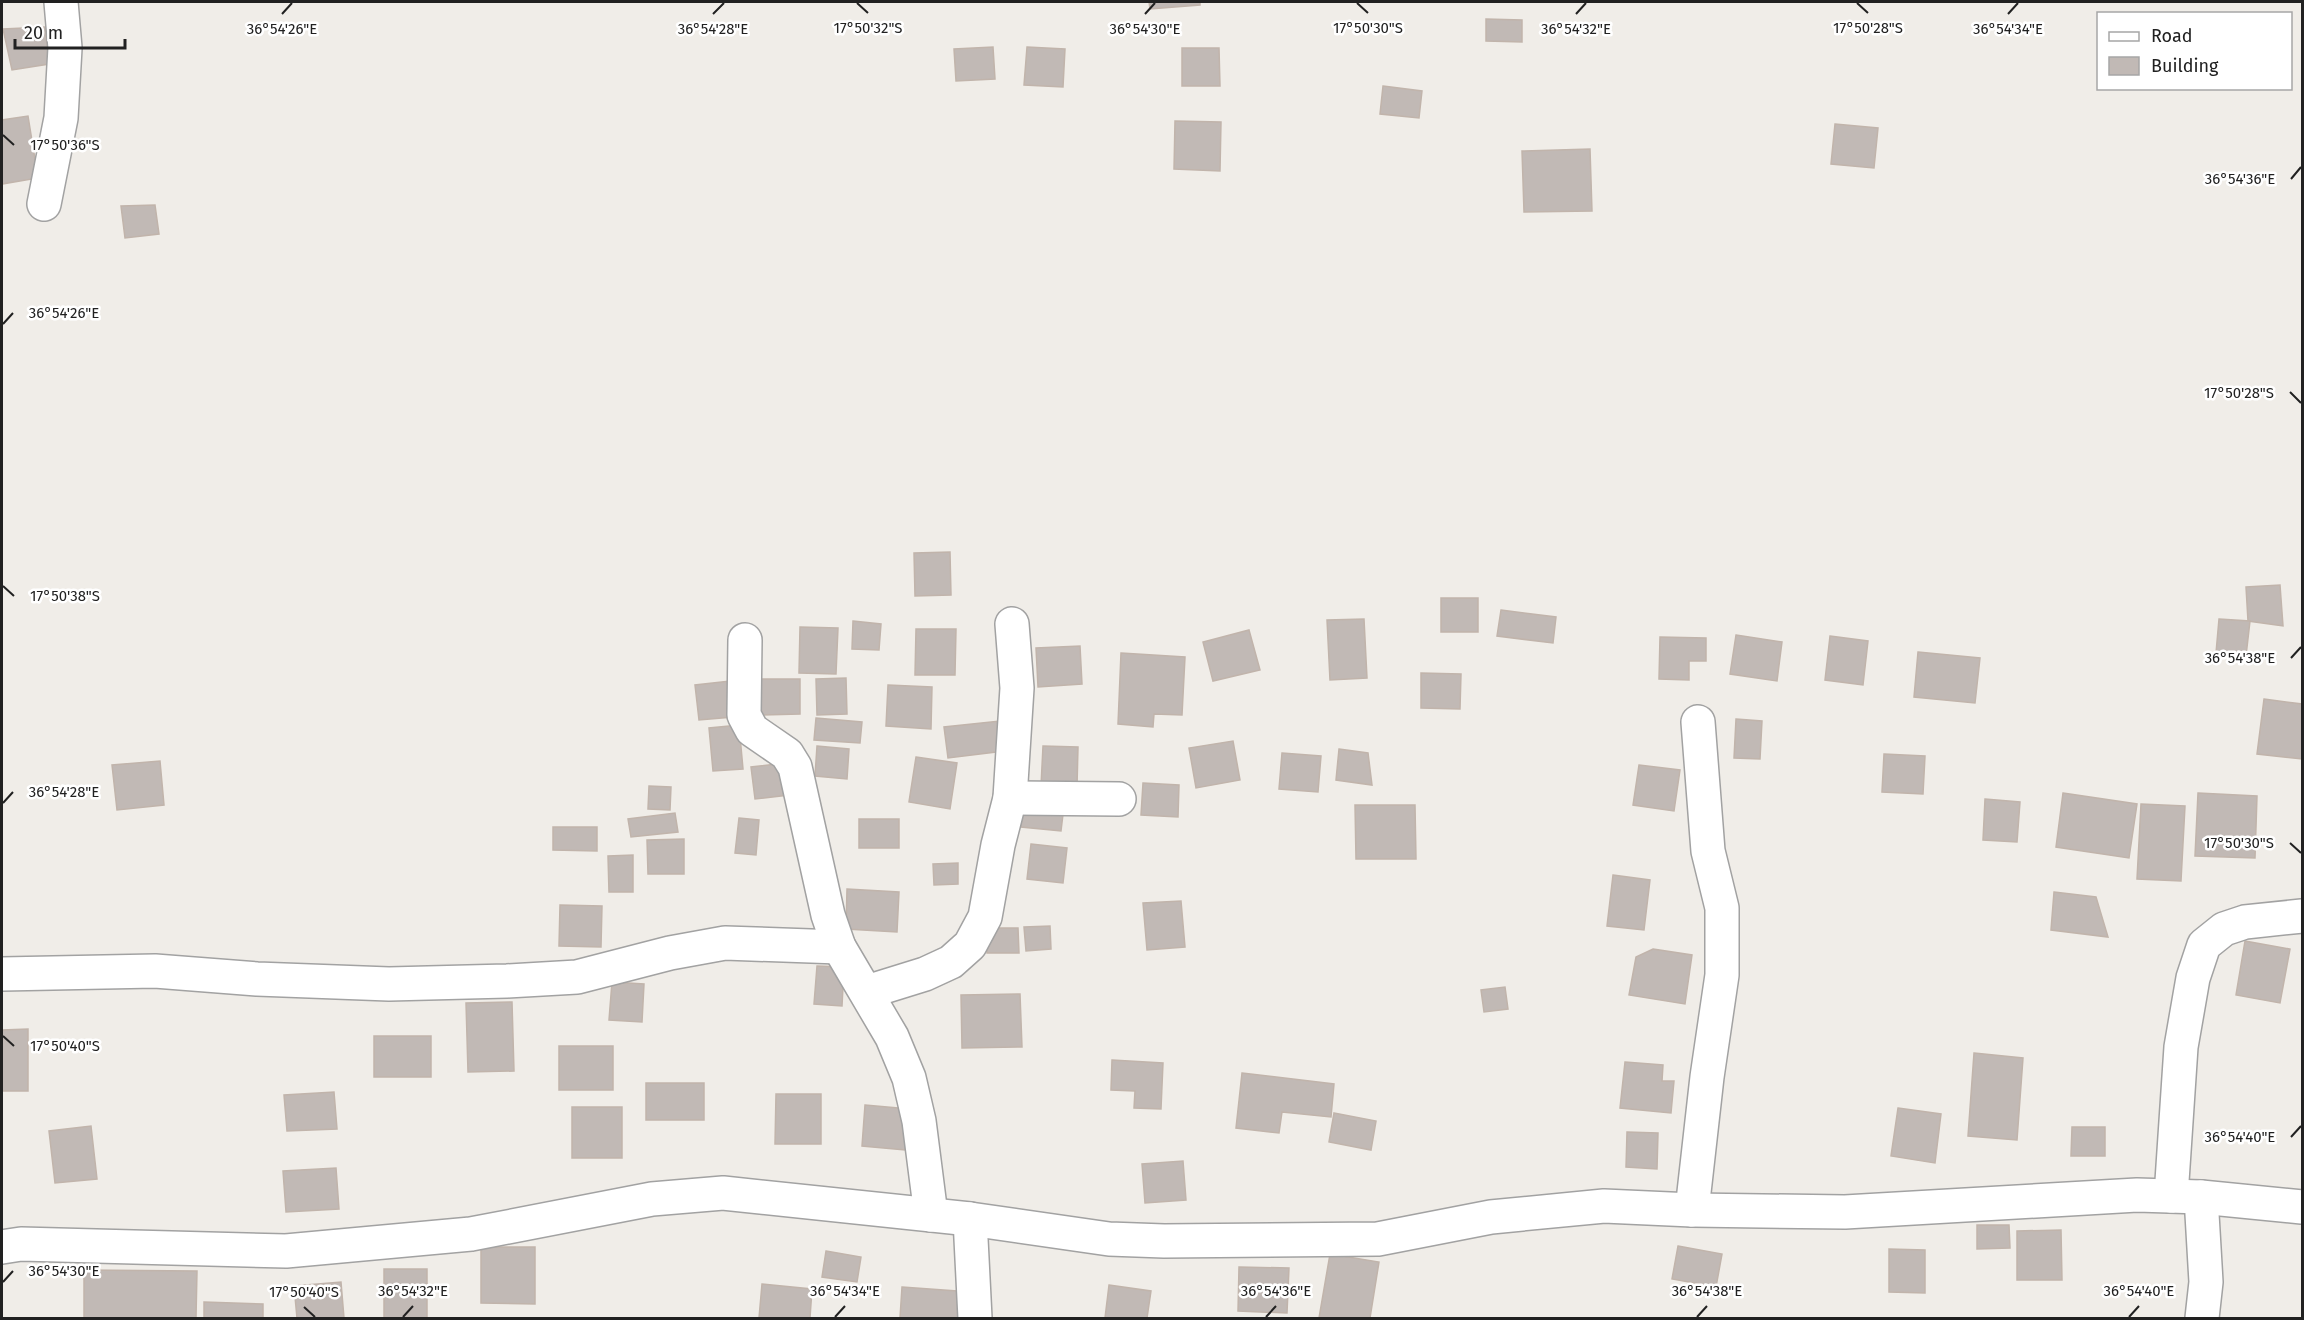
<svg xmlns="http://www.w3.org/2000/svg" width="2304" height="1320" font-family="'Fira Sans',sans-serif">
<style>
.building{fill:#c1b9b5;stroke:#c1b4ab;stroke-width:1.5}
.lines{fill:none;stroke-linecap:round;stroke-linejoin:round}
.street-casing{stroke:#a2a2a2;stroke-width:36}
.street{stroke:#fff;stroke-width:33}
.ticks{fill:none;stroke:#212121;stroke-width:2}
.ticks-label{font-size:15px;text-anchor:middle;fill:#212121;stroke:#fff;stroke-width:5;stroke-linejoin:round;paint-order:stroke}
</style>
<rect width="100%" height="100%" fill="#f0ede8"/>
<!-- building -->
<g class="building">
<polygon points="1149,2 1200,2 1200,5 1150,9"/>
<polygon points="1486,19 1522,20 1522,42 1486,41"/>
<polygon points="45,27 49,64 12,70 3,29"/>
<polygon points="993,47 995,79 956,81 954,49"/>
<polygon points="1027,47 1065,49 1063,87 1024,85"/>
<polygon points="1182,48 1219,48 1220,86 1182,86"/>
<polygon points="1383,86 1422,91 1419,118 1380,114"/>
<polygon points="28,116 38,178 2,184 2,120"/>
<polygon points="1175,121 1221,122 1220,171 1174,169"/>
<polygon points="1835,124 1878,128 1874,168 1831,164"/>
<polygon points="1590,149 1592,211 1524,212 1522,151"/>
<polygon points="155,205 159,234 125,238 121,206"/>
<polygon points="950,552 951,595 915,596 914,553"/>
<polygon points="2280,585 2283,626 2248,621 2246,587"/>
<rect x="1441" y="598" width="37" height="34"/>
<polygon points="1501,610 1556,617 1553,643 1497,636"/>
<polygon points="1364,619 1367,678 1330,680 1327,620"/>
<polygon points="2219,619 2250,621 2246,656 2216,653"/>
<polygon points="853,621 881,624 879,650 852,649"/>
<polygon points="800,627 838,628 836,674 799,673"/>
<polygon points="916,629 956,629 955,675 915,675"/>
<polygon points="1249,630 1260,670 1213,681 1203,642"/>
<polygon points="1736,635 1782,642 1777,681 1730,674"/>
<polygon points="1830,636 1868,641 1863,685 1825,680"/>
<polygon points="1660,637 1706,638 1706,661 1689,661 1689,680 1659,679"/>
<polygon points="1080,646 1082,684 1038,687 1036,648"/>
<polygon points="1918,652 1980,658 1975,703 1914,697"/>
<polygon points="1121,653 1185,657 1182,715 1154,714 1153,727 1118,724"/>
<polygon points="1421,673 1461,674 1460,709 1421,708"/>
<polygon points="846,678 847,714 817,715 816,679"/>
<polygon points="758,679 800,679 800,714 758,715"/>
<polygon points="730,681 733,717 699,720 695,685"/>
<polygon points="888,685 932,687 931,729 886,726"/>
<polygon points="2264,699 2302,704 2302,759 2257,754"/>
<polygon points="816,718 862,722 860,743 814,740"/>
<polygon points="1736,719 1762,721 1760,759 1734,758"/>
<polygon points="1000,721 1004,751 948,758 944,727"/>
<polygon points="739,725 743,769 713,771 709,728"/>
<polygon points="1233,741 1240,780 1196,788 1189,748"/>
<polygon points="817,746 849,749 847,779 815,776"/>
<polygon points="1043,746 1078,747 1077,787 1041,786"/>
<polygon points="1339,749 1368,753 1372,785 1336,780"/>
<polygon points="1282,753 1321,756 1318,792 1279,789"/>
<polygon points="1884,754 1925,756 1923,794 1882,792"/>
<polygon points="916,757 957,763 950,809 909,802"/>
<polygon points="160,761 164,805 117,810 112,765"/>
<polygon points="785,763 789,795 755,799 751,767"/>
<polygon points="1639,765 1680,770 1674,811 1633,805"/>
<polygon points="1143,783 1179,785 1178,817 1141,815"/>
<polygon points="649,786 671,787 670,810 648,809"/>
<polygon points="2063,793 2137,804 2129,858 2056,847"/>
<polygon points="2198,793 2257,796 2255,858 2195,856"/>
<polygon points="1985,799 2020,802 2017,842 1983,840"/>
<polygon points="1024,801 1064,806 1061,831 1021,827"/>
<polygon points="2141,804 2185,806 2181,881 2137,879"/>
<polygon points="1355,805 1415,805 1416,859 1356,859"/>
<polygon points="675,813 678,832 631,837 628,819"/>
<polygon points="739,818 759,820 756,855 735,853"/>
<rect x="859" y="819" width="40" height="29"/>
<polygon points="553,827 597,827 597,851 553,850"/>
<polygon points="684,839 684,874 648,874 647,840"/>
<polygon points="1031,844 1067,848 1063,883 1027,879"/>
<polygon points="633,855 633,892 609,892 608,856"/>
<polygon points="958,863 958,884 934,885 933,864"/>
<polygon points="1613,875 1650,880 1644,930 1607,926"/>
<polygon points="847,889 899,892 897,932 846,929"/>
<polygon points="2054,892 2096,897 2108,937 2051,930"/>
<polygon points="1181,901 1185,947 1147,950 1143,903"/>
<polygon points="560,905 602,906 601,947 559,946"/>
<polygon points="1050,926 1051,949 1026,951 1024,927"/>
<polygon points="987,928 1018,928 1019,953 987,953"/>
<polygon points="2245,941 2290,949 2280,1003 2236,995"/>
<polygon points="1653,949 1692,955 1685,1004 1629,995 1636,957"/>
<polygon points="817,966 844,967 842,1006 814,1004"/>
<polygon points="612,982 644,984 642,1022 609,1020"/>
<polygon points="1505,987 1508,1009 1484,1012 1481,990"/>
<polygon points="1020,994 1022,1047 962,1048 961,995"/>
<polygon points="512,1002 514,1071 468,1072 466,1003"/>
<polygon points="28,1029 28,1091 2,1091 2,1030"/>
<rect x="374" y="1036" width="57" height="41"/>
<rect x="559" y="1046" width="54" height="44"/>
<polygon points="1974,1053 2023,1058 2017,1140 1968,1136"/>
<polygon points="1112,1060 1163,1063 1161,1109 1134,1108 1135,1091 1111,1090"/>
<polygon points="1625,1062 1663,1065 1662,1081 1674,1081 1671,1113 1620,1108"/>
<polygon points="1242,1073 1334,1084 1331,1117 1282,1112 1279,1133 1236,1128"/>
<rect x="646" y="1083" width="58" height="37"/>
<polygon points="334,1092 337,1129 287,1131 284,1095"/>
<polygon points="776,1094 821,1094 821,1144 775,1144"/>
<polygon points="865,1105 909,1109 905,1150 862,1146"/>
<rect x="572" y="1107" width="50" height="51"/>
<polygon points="1898,1108 1941,1114 1935,1163 1891,1156"/>
<polygon points="1334,1113 1376,1121 1371,1150 1329,1142"/>
<polygon points="91,1126 97,1179 55,1183 49,1131"/>
<polygon points="2072,1127 2105,1127 2105,1156 2071,1156"/>
<polygon points="1627,1132 1658,1133 1657,1169 1626,1167"/>
<polygon points="1183,1161 1186,1200 1145,1203 1142,1164"/>
<polygon points="336,1168 339,1209 286,1212 283,1171"/>
<polygon points="1977,1225 2009,1225 2010,1248 1977,1249"/>
<polygon points="2061,1230 2062,1280 2017,1280 2017,1231"/>
<polygon points="1678,1246 1722,1254 1716,1287 1672,1279"/>
<polygon points="481,1247 535,1247 535,1304 481,1303"/>
<polygon points="1889,1249 1925,1250 1925,1293 1889,1292"/>
<polygon points="826,1251 861,1257 857,1282 822,1277"/>
<polygon points="1330,1254 1379,1262 1370,1318 1319,1318"/>
<polygon points="1239,1267 1289,1268 1287,1313 1238,1311"/>
<rect x="384" y="1269" width="43" height="49"/>
<polygon points="84,1270 197,1271 196,1318 84,1318"/>
<polygon points="341,1282 344,1318 297,1318 294,1286"/>
<polygon points="762,1284 812,1289 810,1318 759,1318"/>
<polygon points="1109,1285 1151,1291 1147,1318 1105,1318"/>
<polygon points="902,1287 971,1292 970,1318 900,1318"/>
<polygon points="204,1302 263,1304 263,1318 204,1318"/>
</g>
<g class="lines">
<defs>
<g id="street">
<polyline points="44,204 61,118 65,48 61,2"/>
<polyline points="745,640 744,715 752,730 787,754 795,767 828,915 839,947 892,1037 909,1078 919,1121 931,1215"/>
<polyline points="1010,798 1119,799"/>
<polyline points="2,974 155,971 257,979 389,984 507,981 577,977 670,953 725,943 839,947"/>
<polyline points="867,992 925,974 951,962 970,945 985,917 998,845 1010,798 1017,688 1012,624"/>
<polyline points="2171,1196 2181,1047 2193,978 2204,945 2224,929 2245,922 2302,916"/>
<polyline points="2201,1197 2206,1282 2202,1318"/>
<polyline points="1692,1210 1707,1077 1722,975 1722,908 1708,851 1698,722"/>
<polyline points="970,1219 975,1318"/>
<polyline points="2,1247 21,1244 286,1251 471,1234 652,1199 723,1193 970,1219 1109,1239 1164,1241 1378,1239 1491,1217 1604,1206 1692,1210 1845,1212 2137,1195 2201,1197 2302,1207"/>
</g>
</defs>
<!-- street casing -->
<use href="#street" class="street-casing"/>
<!-- street -->
<use href="#street" class="street"/>
</g>
<!-- ticks -->
<path class="ticks" d="M857 3 868 13M1357 3 1368 13M1857 3 1868 13M282 14 292 3M713 14 724 3M1145 14 1155 3M1576 14 1586 3M2008 14 2018 3M3 135 14 145M2291 179 2301 167M3 324 13 313M2290 392 2301 403M3 586 14 596M2291 658 2301 647M3 803 13 792M2290 843 2301 853M3 1036 14 1046M2291 1137 2301 1126M3 1282 13 1271M304 1307 315 1317M403 1317 413 1306M835 1317 845 1306M1266 1317 1276 1306M1697 1317 1707 1306M2129 1317 2139 1306"/>
<g class="ticks-label">
<text x="868" y="33">17°50'32"S</text>
<text x="1368" y="33">17°50'30"S</text>
<text x="1868" y="33">17°50'28"S</text>
<text x="282" y="34">36°54'26"E</text>
<text x="713" y="34">36°54'28"E</text>
<text x="1145" y="34">36°54'30"E</text>
<text x="1576" y="34">36°54'32"E</text>
<text x="2008" y="34">36°54'34"E</text>
<text x="65" y="150">17°50'36"S</text>
<text x="2240" y="184">36°54'36"E</text>
<text x="64" y="318">36°54'26"E</text>
<text x="2239" y="398">17°50'28"S</text>
<text x="65" y="601">17°50'38"S</text>
<text x="2240" y="663">36°54'38"E</text>
<text x="64" y="797">36°54'28"E</text>
<text x="2239" y="848">17°50'30"S</text>
<text x="65" y="1051">17°50'40"S</text>
<text x="2240" y="1142">36°54'40"E</text>
<text x="64" y="1276">36°54'30"E</text>
<text x="413" y="1296">36°54'32"E</text>
<text x="845" y="1296">36°54'34"E</text>
<text x="1276" y="1296">36°54'36"E</text>
<text x="1707" y="1296">36°54'38"E</text>
<text x="2139" y="1296">36°54'40"E</text>
<text x="304" y="1297">17°50'40"S</text>
</g>
<!-- border -->
<rect width="2304" height="1320" fill="none" stroke="#212121" stroke-width="6"/>
<!-- legend -->
<rect x="2097" y="12" width="195" height="78" fill="#ffffff" stroke="#a6a6a6" stroke-width="1.5"/>
<rect x="2109" y="32" width="30" height="9" fill="#ffffff" stroke="#a6a6a6" stroke-width="1.5"/>
<text x="2151" y="42" font-size="18" fill="#212121">Road</text>
<rect x="2109" y="57" width="30" height="18" fill="#c1b9b5" stroke="#a6a6a6" stroke-width="1.5"/>
<text x="2151" y="72" font-size="18" fill="#212121">Building</text>
<!-- scale -->
<path d="M15 39v9h110v-9" fill="none" stroke="#212121" stroke-width="3"/>
<text x="24" y="39" font-size="18" fill="#212121" stroke="#ffffff" stroke-width="4.5" paint-order="stroke">20 m</text>
</svg>
